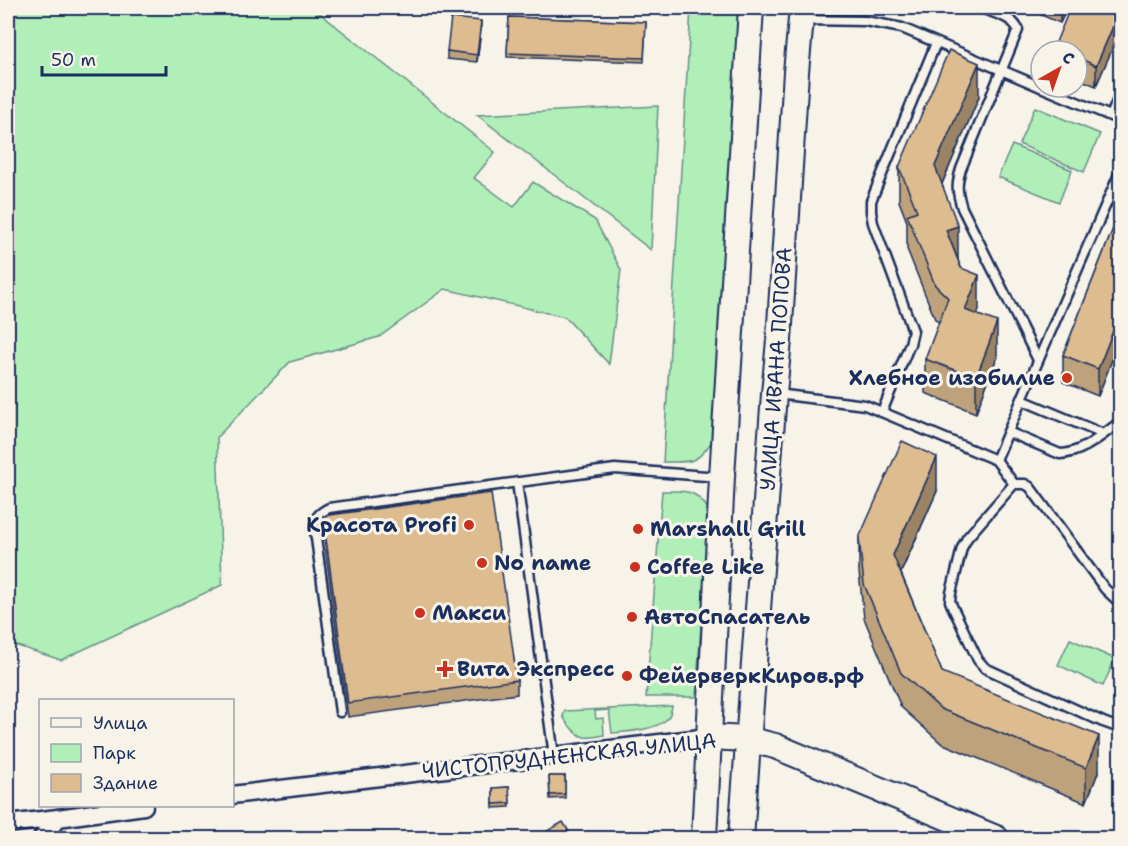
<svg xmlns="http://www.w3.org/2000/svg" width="1128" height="846" font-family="'Shantell Sans',sans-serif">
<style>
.green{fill:#b0efb7;stroke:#668f8a;stroke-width:1.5}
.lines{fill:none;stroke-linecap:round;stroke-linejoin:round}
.service-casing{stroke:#1b2f5e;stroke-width:13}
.minor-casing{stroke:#1b2f5e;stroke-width:21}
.secondary-casing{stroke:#1b2f5e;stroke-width:28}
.service{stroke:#f7f3e8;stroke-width:8}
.minor{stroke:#f7f3e8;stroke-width:16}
.secondary{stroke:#f7f3e8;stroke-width:24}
.wall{fill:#bea27c;stroke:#1b2f5e;stroke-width:1.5}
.shaded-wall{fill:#9b8465;stroke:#1b2f5e;stroke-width:1.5}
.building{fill:#ddbc90;stroke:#1b2f5e;stroke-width:1.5}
.poi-dot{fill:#c8321e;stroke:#f7f3e8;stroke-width:2}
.labels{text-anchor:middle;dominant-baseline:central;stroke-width:6;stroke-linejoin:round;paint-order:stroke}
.street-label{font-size:21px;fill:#1b2f5e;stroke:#f7f3e8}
.poi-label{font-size:21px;font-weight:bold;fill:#1b2f5e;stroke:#f7f3e8;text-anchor:start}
</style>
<rect width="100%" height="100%" fill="#f7f3e8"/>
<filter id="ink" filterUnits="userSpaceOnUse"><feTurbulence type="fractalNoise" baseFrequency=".0167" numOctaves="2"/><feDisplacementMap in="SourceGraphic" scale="12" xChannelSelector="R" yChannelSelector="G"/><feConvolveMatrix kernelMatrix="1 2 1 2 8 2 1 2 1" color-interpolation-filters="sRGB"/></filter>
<g filter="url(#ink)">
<!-- green -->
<g class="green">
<polygon points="8,8 313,8 495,152 474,178 514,207 533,182 595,220 621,270 609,364 565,317 445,289 379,337 290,362 217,437 222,585 61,660 8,643"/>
<path d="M691 8H742L713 440C696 465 691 462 663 462Z"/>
<polygon points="658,106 651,250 477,115"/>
<polygon points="1035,107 1100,134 1084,172 1019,144"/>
<polygon points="1012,145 1072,170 1059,202 998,177"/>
<path d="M662 491C686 491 694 488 709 510L696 697H646Z"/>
<polygon points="1070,639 1115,659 1103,686 1058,665"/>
<path d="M672 706C672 707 670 715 669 716 661 730 627 732 612 733L609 710 595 711 596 719 603 718 604 735C598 736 590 738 584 737 575 734 566 723 563 716L565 711Z"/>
</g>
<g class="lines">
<defs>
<g id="service">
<path d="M981 8C993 13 1014 17 1018 30L961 169C956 185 957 192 962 208L1038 360"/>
<polyline points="802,20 865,21 902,28 1041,87"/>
<polyline points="1041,87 1120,120"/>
<polyline points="1111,116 1120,94"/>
<polyline points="777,394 865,405 996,460 1014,484"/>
<polyline points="1022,400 1103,434"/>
<polyline points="882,412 910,344 913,331 873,223 871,212 871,201 936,43"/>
<path d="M1008 432 1060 454C1083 453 1102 435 1120 422"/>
<polyline points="996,460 1050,333 1120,172"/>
<polyline points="517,482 554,756"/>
<polyline points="1120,603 1105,589 1030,487 1025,484 1014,484 967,538 962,548 951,593 950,601 952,606 978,660 985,668 1103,722 1114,726 1120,725"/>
<path d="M340 712 314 524C317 515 321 512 329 508L615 469 719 477"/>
</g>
<g id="minor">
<polyline points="232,795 709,737"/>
<polyline points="8,824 58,818"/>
<polyline points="42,838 58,818 144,806"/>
</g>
<g id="secondary">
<polyline points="709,737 747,739 775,746 996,838"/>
<polyline points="704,838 722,477 751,8"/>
<polyline points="741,838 774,394 779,340 796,72 802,8"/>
</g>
</defs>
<!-- service casing -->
<use href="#service" class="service-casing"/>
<!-- minor casing -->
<use href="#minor" class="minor-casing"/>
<!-- secondary casing -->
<use href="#secondary" class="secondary-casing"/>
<!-- service -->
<use href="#service" class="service"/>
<!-- minor -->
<use href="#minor" class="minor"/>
<!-- secondary -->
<use href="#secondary" class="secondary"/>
</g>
<!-- wall -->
<g class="wall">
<polygon points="1025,8 1067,8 1060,23"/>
<polygon points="509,17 646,22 644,62 507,57"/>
<polygon points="481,29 477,62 447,59 447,51"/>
<polygon points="1117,38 1096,86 1077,78 1077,51 1054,51 1054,47"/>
<polygon points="979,97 942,184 958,260 979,310 977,315 997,357 976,413 925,393 925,359 939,323 935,319 907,249 907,222 899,201 899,167"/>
<polygon points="1120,211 1120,339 1098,396 1063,382 1063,355"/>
<polygon points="937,491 901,573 942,672 1099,770 1086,803 941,743 901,707 864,618 859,572 859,538"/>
<polygon points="323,516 517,680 517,694 348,717 323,531"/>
<polygon points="549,776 565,776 565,798 550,799"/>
<polygon points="509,787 510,807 493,808 493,788"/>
</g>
<!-- shaded-wall -->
<g class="shaded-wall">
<polygon points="1060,8 1067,8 1060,23"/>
<polygon points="1117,17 1117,38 1096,86 1096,66"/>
<polygon points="481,21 481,29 477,62 477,55"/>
<polygon points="979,63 979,97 935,200 935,166"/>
<polygon points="958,226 958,260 946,230"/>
<polygon points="979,275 979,310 965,344 965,310"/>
<polygon points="1120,313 1120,339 1098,396 1098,369"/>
<polygon points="997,322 997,357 976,413 976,378"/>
<polygon points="937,457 937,491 893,590 893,555"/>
<polygon points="1099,736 1099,770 1086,803 1086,768"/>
</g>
<!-- building -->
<g class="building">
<polygon points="1070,8 1094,8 1117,17 1096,66 1077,57 1077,51 1063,51 1054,47"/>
<polygon points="509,17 646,22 644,58 507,53"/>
<polygon points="451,18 481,21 477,55 447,51"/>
<polygon points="949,50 979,63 935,166 958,226 946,230 961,268 979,275 965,310 997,322 976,378 925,359 948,298 935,285 907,215 917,211 899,167"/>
<polygon points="1120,211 1120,313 1098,369 1063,355"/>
<polygon points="902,441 937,457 893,555 942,672 1099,736 1086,768 941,709 901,673 864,584 859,538"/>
<polygon points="491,493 517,680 348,703 323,516"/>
<polygon points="549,776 565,776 565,794 550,795"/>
<polygon points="509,787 510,803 493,804 493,788"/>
<polygon points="563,822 573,838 535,838"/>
</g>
</g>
<!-- markers -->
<g class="poi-dot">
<circle cx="1067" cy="378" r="6"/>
<circle cx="469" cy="525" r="6"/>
<circle cx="638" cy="529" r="6"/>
<circle cx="482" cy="563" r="6"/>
<circle cx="635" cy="567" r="6"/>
<circle cx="420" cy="613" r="6"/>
<circle cx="632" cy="617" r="6"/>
<path d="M442 660h6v6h6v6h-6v6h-6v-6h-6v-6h6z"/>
<circle cx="627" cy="676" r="6"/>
</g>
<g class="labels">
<!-- street labels -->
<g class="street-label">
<text transform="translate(776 369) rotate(-86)">УЛИЦА ИВАНА ПОПОВА</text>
<text transform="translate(569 756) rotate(-6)">ЧИСТОПРУДНЕНСКАЯ УЛИЦА</text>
</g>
<!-- poi labels -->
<g class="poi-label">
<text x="1055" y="378" text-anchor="end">Хлебное изобилие</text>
<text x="457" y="525" text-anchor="end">Красота Profi</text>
<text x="650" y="529">Marshall Grill</text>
<text x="494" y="563">No name</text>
<text x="647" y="567">Coffee Like</text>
<text x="432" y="613">Макси</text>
<text x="644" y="617">АвтоСпасатель</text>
<text x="457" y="669">Вита Экспресс</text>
<text x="639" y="676">ФейерверкКиров.рф</text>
</g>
</g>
<!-- margin -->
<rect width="1128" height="846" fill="none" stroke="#f7f3e8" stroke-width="30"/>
<rect x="15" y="15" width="1098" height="816" fill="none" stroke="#1b2f5e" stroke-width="2" filter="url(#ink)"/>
<!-- legend -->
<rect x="39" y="699" width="195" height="108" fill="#f7f3e8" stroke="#9fa5b1" stroke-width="1.5"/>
<rect x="51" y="718" width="30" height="9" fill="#f7f3e8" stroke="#9fa5b1" stroke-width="1.5"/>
<text x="93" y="729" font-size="18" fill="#1b2f5e">Улица</text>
<rect x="51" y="744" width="30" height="18" fill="#b0efb7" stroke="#9fa5b1" stroke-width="1.5"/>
<text x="93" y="759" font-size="18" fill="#1b2f5e">Парк</text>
<rect x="51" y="774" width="30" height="18" fill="#ddbc90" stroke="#9fa5b1" stroke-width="1.5"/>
<text x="93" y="789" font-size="18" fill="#1b2f5e">Здание</text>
<!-- north arrow -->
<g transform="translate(1059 69) rotate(40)"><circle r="28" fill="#f7f3e8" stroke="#9fa5b1" stroke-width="1.5"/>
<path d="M0-4.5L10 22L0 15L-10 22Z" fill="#c8321e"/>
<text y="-9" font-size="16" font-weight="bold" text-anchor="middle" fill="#1b2f5e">С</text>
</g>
<!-- scale -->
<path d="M42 66v9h124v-9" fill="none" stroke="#1b2f5e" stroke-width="3"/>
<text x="51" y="66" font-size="18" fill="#1b2f5e" stroke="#f7f3e8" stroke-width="4.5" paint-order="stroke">50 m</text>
</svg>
